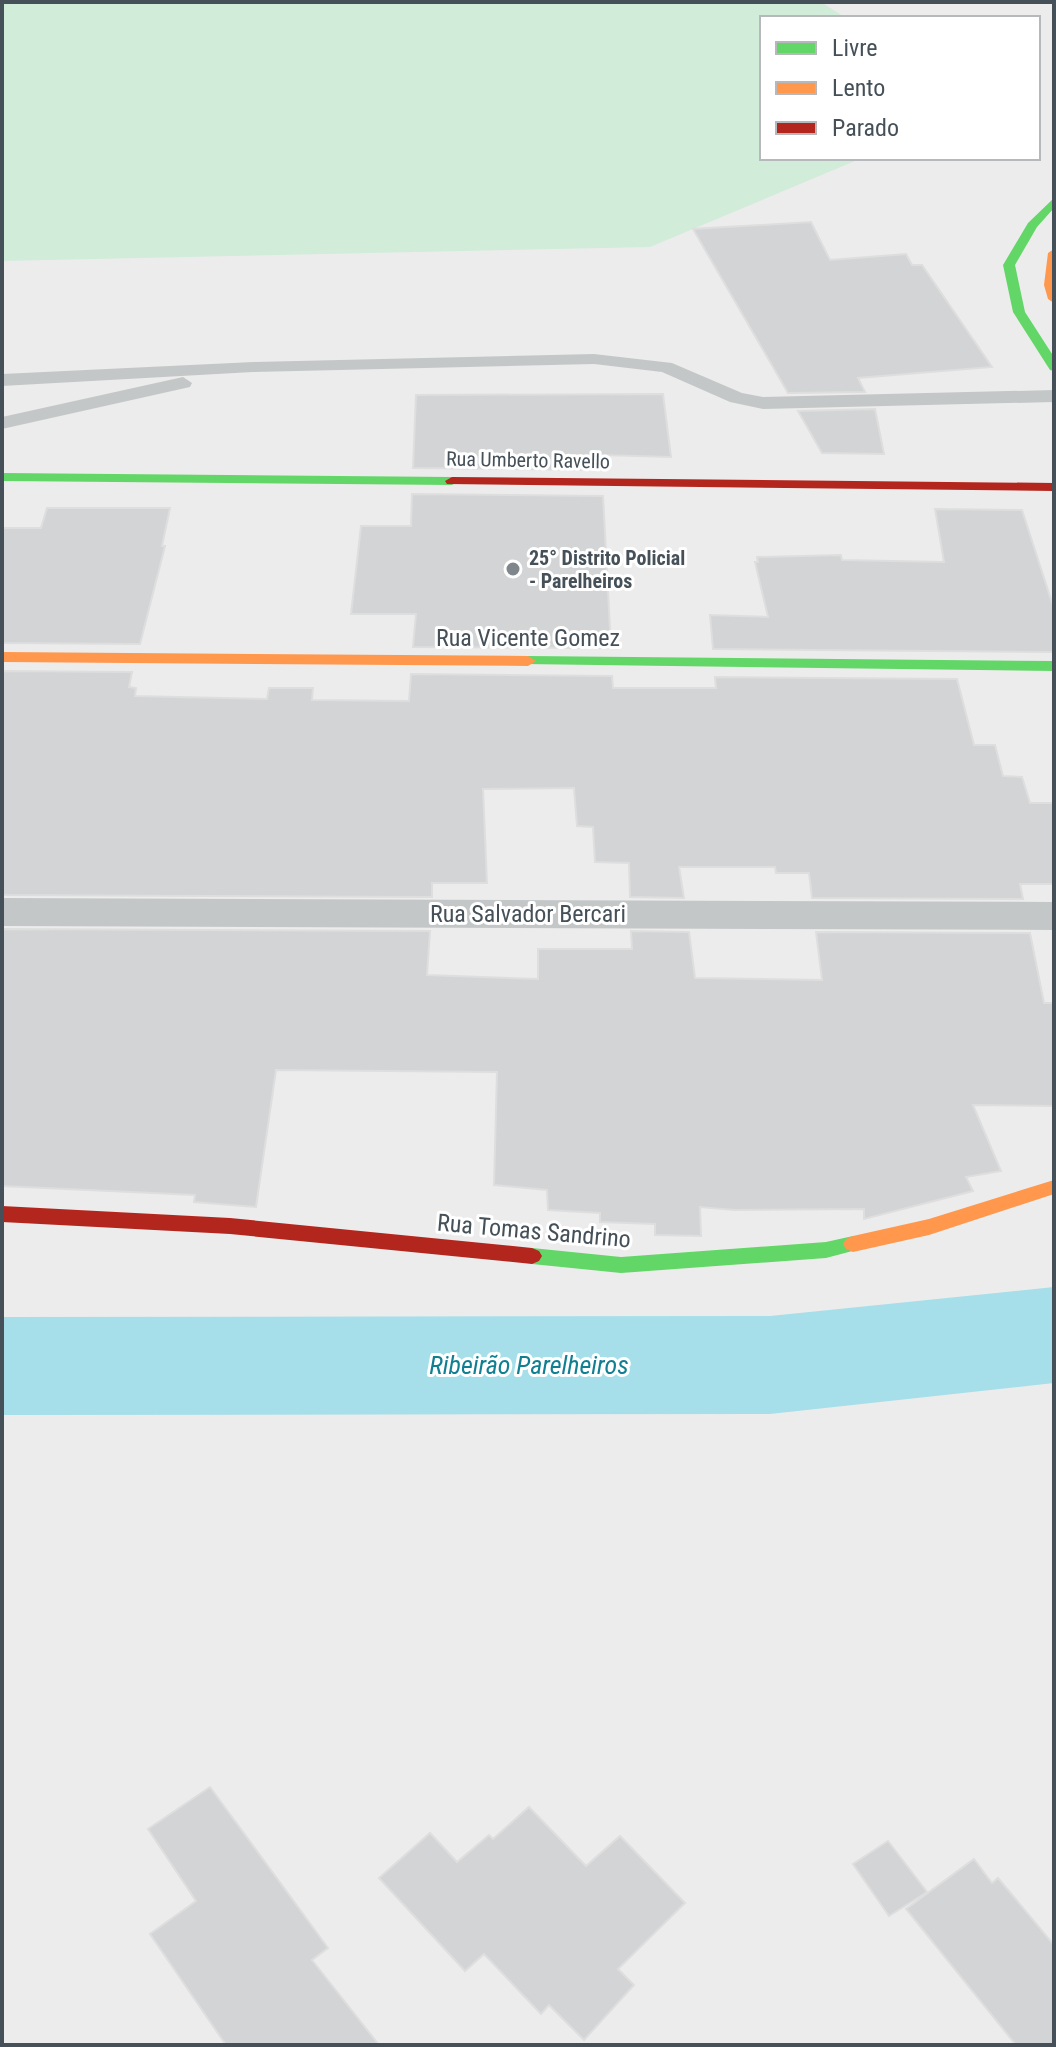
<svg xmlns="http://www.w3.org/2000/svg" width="1056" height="2047" font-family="'Roboto Condensed',sans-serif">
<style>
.green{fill:#d1ecd9}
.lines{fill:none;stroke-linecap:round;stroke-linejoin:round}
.river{fill:#a6dfe9;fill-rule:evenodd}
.building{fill:#d3d4d5;stroke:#dededf;stroke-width:2}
.lane{fill:#c4c7c8;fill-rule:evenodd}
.street{fill:#c4c7c8;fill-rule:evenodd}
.fast{fill:#63d668;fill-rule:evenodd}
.slow{fill:#ff974d;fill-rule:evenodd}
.jam{fill:#b3261e;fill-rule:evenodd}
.poi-dot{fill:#80878c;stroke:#fff;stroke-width:3}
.labels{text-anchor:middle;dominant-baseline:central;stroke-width:6;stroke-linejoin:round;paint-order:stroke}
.far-street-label{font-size:20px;fill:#455058;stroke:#fff}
.far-poi-label{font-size:20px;font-weight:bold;fill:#455058;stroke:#fff;text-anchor:start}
.street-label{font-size:24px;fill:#455058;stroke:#fff}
.water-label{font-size:26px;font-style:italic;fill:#107f92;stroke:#fff}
</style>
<rect width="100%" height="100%" fill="#edecec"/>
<!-- green -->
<polygon class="green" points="2,2 821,2 846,18 762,18 762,158 862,158 650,247 2,261"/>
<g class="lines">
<!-- river -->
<polygon class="river" points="1054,1287 1054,1383 770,1414 2,1415 2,1317 770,1316"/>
</g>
<!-- building -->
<g class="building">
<polygon points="811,222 830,260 906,254 912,265 922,265 992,367 858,378 865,392 788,393 693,229"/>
<polygon points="663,394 671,457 601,455 602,470 413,468 416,395"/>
<polygon points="875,409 884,454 822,453 798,411"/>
<polygon points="412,494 603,496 611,648 413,647 416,614 351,614 361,526 411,526"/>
<polygon points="47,508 170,508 162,546 165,546 140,644 2,643 2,528 41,528"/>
<polygon points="935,509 1022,510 1054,609 1054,652 713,649 710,615 768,617 755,562 758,562 757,557 841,555 842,560 944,562"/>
<polygon points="2,671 132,672 129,687 136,688 135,696 267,699 269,688 313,688 312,700 409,701 411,674 612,676 613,688 716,688 715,677 957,679 974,745 995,745 1003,776 1022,777 1030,803 1054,803 1053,884 1020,884 1023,899 812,898 809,873 776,873 775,867 679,867 684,898 630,897 629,863 595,862 593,827 577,826 574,788 483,789 487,883 432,883 432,897 2,895"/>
<polygon points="2,929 430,931 427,975 538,979 538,949 632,949 631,931 689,932 695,978 822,980 816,932 1030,933 1044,1003 1054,1003 1054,1106 973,1105 1001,1171 966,1177 973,1191 864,1219 864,1209 734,1210 700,1207 701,1236 655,1235 655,1224 600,1222 600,1213 548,1210 547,1190 494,1185 497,1072 276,1070 256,1207 194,1202 195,1195 2,1186"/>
<polygon points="210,1787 328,1948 312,1960 379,2045 226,2045 150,1934 196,1901 148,1829"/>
<polygon points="529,1807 586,1866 620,1836 685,1903 618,1969 634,1985 584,2040 549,2005 541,2014 484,1954 465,1971 379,1878 430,1833 457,1862 489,1835 493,1839"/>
<polygon points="888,1841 927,1892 889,1916 853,1864"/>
<polygon points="974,1859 992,1883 998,1878 1054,1945 1054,2045 1016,2045 906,1909"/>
</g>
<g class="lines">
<!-- lane -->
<g class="lane">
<polygon points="594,354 672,363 742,393 763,397 1054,390 1054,402 763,409 730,402 662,372 594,364 253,372 2,386 2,374 253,362"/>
<polygon points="183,377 192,383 190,387 2,429 2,417"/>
</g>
<!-- street -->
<polygon class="street" points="2,898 1054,902 1054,930 2,926"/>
<!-- fast -->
<g class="fast">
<polygon points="1054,198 1054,208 1037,227 1015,265 1025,312 1054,357 1054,371 1050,370 1013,312 1003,265 1028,223"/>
<polygon points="2,473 452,477 459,481 452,485 2,481"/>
<polygon points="528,656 1054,661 1054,671 523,664 520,661"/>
<polygon points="853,1236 860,1239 863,1244 860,1249 826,1258 621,1273 532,1264 525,1261 522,1256 525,1251 532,1248 621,1257 826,1242"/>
</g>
<!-- slow -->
<g class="slow">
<polygon points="1054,249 1054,303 1048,299 1044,285 1048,253"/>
<polygon points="2,652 528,656 536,661 528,666 2,662"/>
<polygon points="1054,1180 1054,1194 929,1235 853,1252 846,1249 843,1244 846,1239 853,1236 929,1219"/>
</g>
<!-- jam -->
<g class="jam">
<polygon points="452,477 1054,483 1054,491 447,484 445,481"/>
<polygon points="2,1206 230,1218 532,1248 539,1251 542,1256 539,1261 532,1264 230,1234 2,1222"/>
</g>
</g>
<!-- markers -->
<circle class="poi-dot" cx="513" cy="569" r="8"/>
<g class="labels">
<!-- far-street labels -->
<g class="far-street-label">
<text transform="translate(528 460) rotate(1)">Rua Umberto Ravello</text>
</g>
<!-- far-poi labels -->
<g class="far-poi-label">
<text x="529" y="558">25° Distrito Policial<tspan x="529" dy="23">- Parelheiros</tspan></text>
</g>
<!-- street labels -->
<g class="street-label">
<text x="528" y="638">Rua Vicente Gomez</text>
<text x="528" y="914">Rua Salvador Bercari</text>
<text transform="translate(534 1231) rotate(5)">Rua Tomas Sandrino</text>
</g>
<!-- water labels -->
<g class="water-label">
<text x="529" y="1365">Ribeirão Parelheiros</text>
</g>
</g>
<!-- border -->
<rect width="1056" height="2047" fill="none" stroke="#455058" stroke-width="8"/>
<!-- legend -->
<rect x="760" y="16" width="280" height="144" fill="#ffffff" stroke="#b5b9bc" stroke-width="2"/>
<rect x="776" y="42" width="40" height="12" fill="#63d668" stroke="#b5b9bc" stroke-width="2"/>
<text x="832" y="56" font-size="24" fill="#455058">Livre</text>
<rect x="776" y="82" width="40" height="12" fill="#ff974d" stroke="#b5b9bc" stroke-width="2"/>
<text x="832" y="96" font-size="24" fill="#455058">Lento</text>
<rect x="776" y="122" width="40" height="12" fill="#b3261e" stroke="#b5b9bc" stroke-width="2"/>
<text x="832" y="136" font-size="24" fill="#455058">Parado</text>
</svg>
